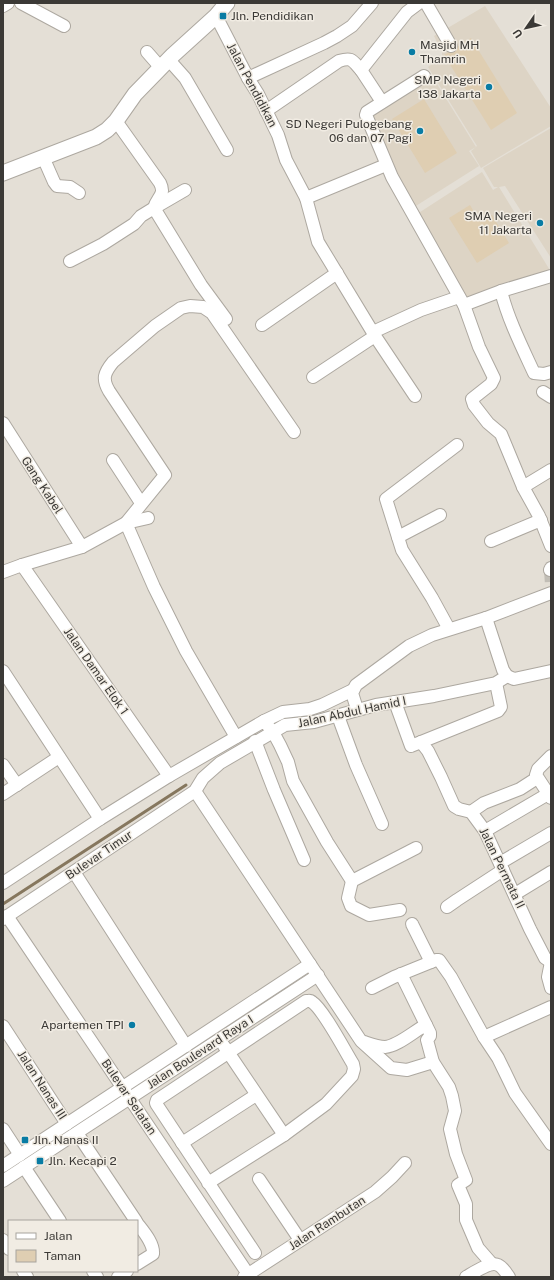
<svg xmlns="http://www.w3.org/2000/svg" width="554" height="1280" font-family="'Public Sans',sans-serif">
<style>
.built{fill:#ddd4c5}
.green{fill:#dfceb2}
.lines{fill:none;stroke-linecap:round;stroke-linejoin:round}
.stream{stroke:#86775e;stroke-width:3}
.minor-tunnel{stroke:#c2beb6;stroke-width:12;stroke-dasharray:12 6;stroke-linecap:butt}
.minor-casing{stroke:#ada8a0;stroke-width:14}
.tertiary-casing{stroke:#ada8a0;stroke-width:17}
.minor{stroke:#fff;stroke-width:12}
.tertiary{stroke:#fff;stroke-width:15}
.poi-dot{fill:#097ca4;stroke:#f1ece3;stroke-width:1.5}
.labels{text-anchor:middle;dominant-baseline:central;stroke-width:3;stroke-linejoin:round;paint-order:stroke}
.poi-label{font-size:12px;fill:#3b3936;stroke:#f1ece3;text-anchor:start}
.street-label{font-size:12px;fill:#3b3936;stroke:#f1ece3}
</style>
<rect width="100%" height="100%" fill="#e4dfd6"/>
<!-- built -->
<g class="built">
<polygon points="485,6 551,108 551,126 481,168 471,151 477,146 428,67 442,57 442,52 434,36"/>
<polygon points="432,76 476,147 469,151 479,166 411,209 367,115 386,101"/>
<polygon points="551,128 551,258 505,186 499,187 551,272 468,301 417,214 482,172 493,190 498,187 494,187 483,168"/>
</g>
<!-- green -->
<g class="green">
<polygon points="471,38 517,113 491,130 444,55"/>
<polygon points="424,99 457,153 425,173 392,119"/>
<polygon points="470,205 480,222 492,215 509,243 477,263 449,218"/>
</g>
<g class="lines">
<!-- stream -->
<polyline class="stream" points="3,904 186,785"/>
<!-- minor-tunnel -->
<polyline class="minor-tunnel" points="550,570 551,585"/>
<defs>
<g id="minor">
<polyline points="21,3 64,26"/>
<polyline points="426,3 451,46"/>
<polyline points="3,6 8,3"/>
<polyline points="216,16 248,78 258,94 278,135 286,160 306,198 318,242 375,336 415,396"/>
<polyline points="147,52 161,68"/>
<polyline points="169,60 185,78 227,150"/>
<polyline points="361,70 382,102"/>
<polyline points="424,76 367,112 366,115 392,177 464,305 479,347 494,378 491,384 472,399 474,405 488,423 501,434 523,487 539,516 551,546"/>
<polyline points="248,78 324,43 337,36 352,26 372,3"/>
<path d="M266 111 339 61C352 57 352 60 361 70L407 12 419 3"/>
<path d="M116 121 160 183C166 195 157 197 154 208L201 285 226 319"/>
<polyline points="43,157 54,182 57,186 70,187 79,193"/>
<polyline points="306,198 386,165"/>
<polyline points="70,261 103,244 134,224 141,216 154,208 185,190"/>
<path d="M501 291C508 319 522 347 534 373L544 374 551 372"/>
<polyline points="464,305 501,291 551,276"/>
<polyline points="262,325 337,273"/>
<polyline points="373,332 421,310 459,297"/>
<polyline points="313,377 375,336"/>
<polyline points="543,392 551,397"/>
<polyline points="3,423 82,547"/>
<polyline points="113,460 141,503"/>
<polyline points="523,487 551,470"/>
<polyline points="398,537 440,515"/>
<polyline points="491,541 541,520"/>
<polyline points="22,565 82,547 126,523 148,518"/>
<polyline points="550,570 551,568"/>
<polyline points="3,572 22,565 169,776"/>
<polyline points="486,618 503,670 507,676"/>
<polyline points="449,629 432,598 402,550 386,499 457,445"/>
<polyline points="3,671 100,819"/>
<polyline points="507,676 514,679 551,671"/>
<polyline points="395,702 411,746 498,711 501,707 496,683"/>
<polyline points="357,709 352,693 356,685 409,646 432,635 486,618 551,593"/>
<polyline points="338,716 356,765 382,824"/>
<polyline points="264,721 283,712 310,709 322,705 353,690"/>
<path d="M236 737 186 651 154 587 126 523 165 475 109 391C102 379 104 373 113 362L155 326 181 308 190 306 203 307 212 313 294 432"/>
<polyline points="255,741 274,790 304,860"/>
<polyline points="421,742 428,751 441,777 454,806 459,809 471,812 485,831 530,929 545,958 551,962"/>
<polyline points="551,756 538,769 536,775 551,798"/>
<polyline points="3,765 17,785"/>
<polyline points="195,791 361,1041 391,1068 407,1070 433,1062"/>
<polyline points="3,794 59,757"/>
<polyline points="471,812 484,803 520,789 537,778"/>
<polyline points="485,831 548,794"/>
<polyline points="500,863 551,833"/>
<polyline points="74,872 186,1046"/>
<polyline points="3,883 100,819 169,776 264,721 273,732 280,745 288,762 293,781 327,842 352,881"/>
<polyline points="515,894 551,872"/>
<polyline points="447,907 457,900 503,870"/>
<polyline points="400,910 369,915 351,906 348,898 352,881 416,848"/>
<polyline points="7,916 250,1277"/>
<polyline points="3,919 195,791 203,778 220,763 285,725 314,722 376,705 434,696 496,683 507,676"/>
<polyline points="412,924 431,962"/>
<polyline points="551,962 548,977 551,988"/>
<polyline points="401,974 430,1033 430,1036 427,1040 433,1062 449,1087 452,1096 455,1111 450,1129 456,1154 466,1180 458,1185 466,1204 466,1220 478,1248 492,1264"/>
<polyline points="372,988 394,977 436,960 439,960 451,977 484,1037 551,1007"/>
<polyline points="3,1026 67,1124"/>
<polyline points="484,1037 498,1058 515,1093 551,1144"/>
<path d="M364 1042C370 1044 378 1047 385 1047 398 1046 414 1031 426 1025"/>
<polyline points="224,1046 284,1135"/>
<polyline points="3,1129 20,1155"/>
<polyline points="77,1133 136,1221"/>
<polyline points="182,1143 256,1095"/>
<polyline points="3,1166 310,964"/>
<polyline points="24,1167 60,1221"/>
<polyline points="259,1179 300,1240"/>
<polyline points="3,1181 318,975"/>
<path d="M208 1183 284 1135 326 1104 352 1076 354 1069 353 1064C345 1051 323 1009 312 1002 310 1000 309 1001 306 1001L157 1100 156 1103 157 1105 255 1253"/>
<path d="M137 1223C143 1231 154 1243 153 1254L137 1264"/>
<polyline points="3,1240 9,1249"/>
<polyline points="23,1271 27,1277"/>
<polyline points="93,1271 97,1277"/>
<polyline points="118,1277 127,1271"/>
<polyline points="244,1277 375,1192 392,1177 405,1163"/>
<path d="M466 1277C473 1273 491 1261 498 1265 503 1267 506 1273 509 1277"/>
</g>
<polyline id="tertiary" points="3,173 96,137 107,130 116,121 135,94 173,55 216,16 227,3"/>
</defs>
<!-- minor casing -->
<use href="#minor" class="minor-casing"/>
<!-- tertiary casing -->
<use href="#tertiary" class="tertiary-casing"/>
<!-- minor -->
<use href="#minor" class="minor"/>
<!-- tertiary -->
<use href="#tertiary" class="tertiary"/>
</g>
<!-- markers -->
<g class="poi-dot">
<rect x="219" y="12" width="8" height="8" rx="2"/>
<circle cx="412" cy="52" r="4"/>
<circle cx="489" cy="87" r="4"/>
<circle cx="420" cy="131" r="4"/>
<circle cx="540" cy="223" r="4"/>
<circle cx="132" cy="1025" r="4"/>
<rect x="21" y="1136" width="8" height="8" rx="2"/>
<rect x="36" y="1157" width="8" height="8" rx="2"/>
</g>
<g class="labels">
<!-- poi labels -->
<g class="poi-label">
<text x="231" y="16">Jln. Pendidikan</text>
<text x="420" y="45">Masjid MH<tspan x="420" dy="14">Thamrin</tspan></text>
<text x="481" y="80" text-anchor="end">SMP Negeri<tspan x="481" dy="14">138 Jakarta</tspan></text>
<text x="412" y="124" text-anchor="end">SD Negeri Pulogebang<tspan x="412" dy="14">06 dan 07 Pagi</tspan></text>
<text x="532" y="216" text-anchor="end">SMA Negeri<tspan x="532" dy="14">11 Jakarta</tspan></text>
<text x="124" y="1025" text-anchor="end">Apartemen TPI</text>
<text x="33" y="1140">Jln. Nanas II</text>
<text x="48" y="1161">Jln. Kecapi 2</text>
</g>
<!-- street labels -->
<g class="street-label">
<text transform="translate(252 85) rotate(62)">Jalan Pendidikan</text>
<text transform="translate(42 485) rotate(57)">Gang Kabel</text>
<text transform="translate(96 671) rotate(55)">Jalan Damar Elok 1</text>
<text transform="translate(352 712) rotate(-12)">Jalan Abdul Hamid I</text>
<text transform="translate(99 855) rotate(-34)">Bulevar Timur</text>
<text transform="translate(502 868) rotate(64)">Jalan Permata II</text>
<text transform="translate(200 1052) rotate(-33)">Jalan Boulevard Raya I</text>
<text transform="translate(42 1085) rotate(57)">Jalan Nanas III</text>
<text transform="translate(129 1097) rotate(56)">Bulevar Selatan</text>
<text transform="translate(327 1223) rotate(-33)">Jalan Rambutan</text>
</g>
</g>
<!-- border -->
<rect width="554" height="1280" fill="none" stroke="#3b3936" stroke-width="8"/>
<!-- legend -->
<rect x="8" y="1220" width="130" height="52" fill="#f1ece3" stroke="#a8a49e"/>
<rect x="16" y="1233" width="20" height="6" fill="#ffffff" stroke="#a8a49e"/>
<text x="44" y="1240" font-size="12" fill="#3b3936">Jalan</text>
<rect x="16" y="1250" width="20" height="12" fill="#dfceb2" stroke="#a8a49e"/>
<text x="44" y="1260" font-size="12" fill="#3b3936">Taman</text>
<!-- north arrow -->
<g transform="translate(526 28) rotate(236)" stroke="#f1ece3" stroke-width="3" paint-order="stroke">
<path d="M0-3L7 15L0 10L-7 15Z" fill="#3b3936"/>
<text y="-6" font-size="11" font-weight="bold" text-anchor="middle" fill="#3b3936">U</text>
</g>
</svg>
